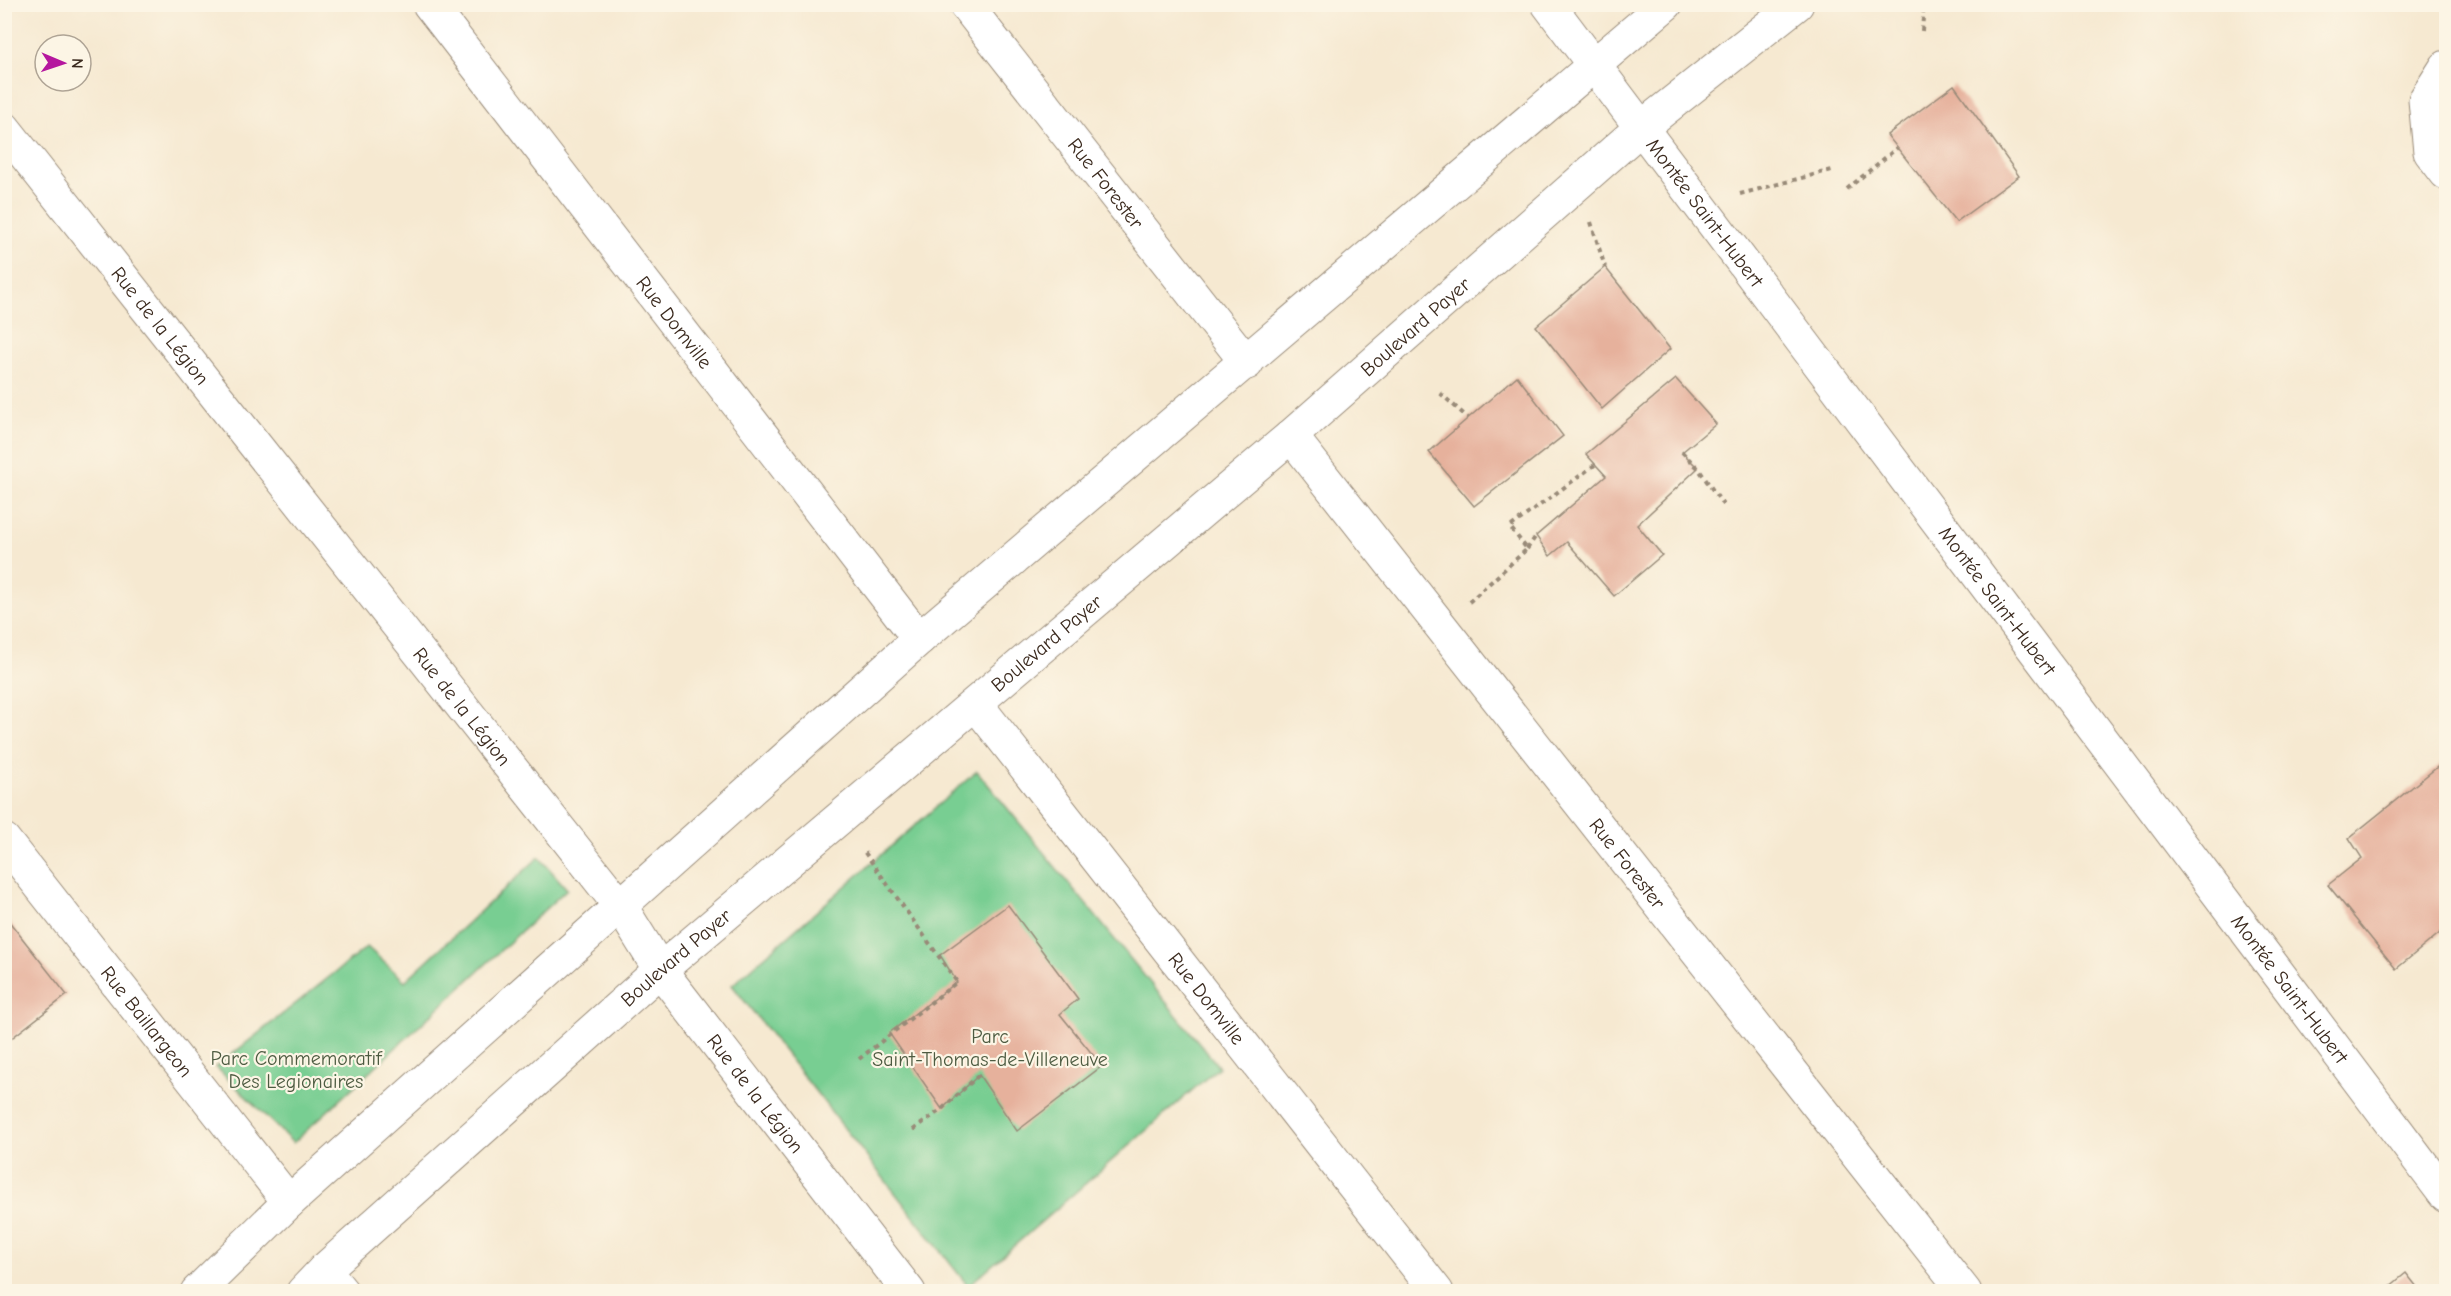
<svg xmlns="http://www.w3.org/2000/svg" width="2451" height="1296" font-family="'Comic Neue',sans-serif">
<style>
.green{fill:#78ce92;stroke:#5a7c58;stroke-width:1.5}
.building{fill:#e6b19c}
.lines{fill:none;stroke-linecap:round;stroke-linejoin:round}
.minor-casing{stroke:#988a78;stroke-width:35}
.path{stroke:#988a78;stroke-width:4;stroke-dasharray:4.5 4.5;stroke-linecap:butt}
.minor{stroke:#fff;stroke-width:33}
.labels{text-anchor:middle;dominant-baseline:central;stroke-width:4.5;stroke-linejoin:round;paint-order:stroke}
.street-label{font-size:20px;fill:#3b2a1e;stroke:#fcf5e5}
.park-label{font-size:20px;fill:#4d5b41;stroke:#fcf5e5}
</style>
<rect width="100%" height="100%" fill="#fcf5e5"/>
<filter id="ink" filterUnits="userSpaceOnUse"><feTurbulence type="fractalNoise" baseFrequency=".0167" numOctaves="2"/><feDisplacementMap in="SourceGraphic" scale="12" xChannelSelector="R" yChannelSelector="G"/><feConvolveMatrix kernelMatrix="1 2 1 2 8 2 1 2 1" color-interpolation-filters="sRGB"/></filter>
<filter id="wash" filterUnits="userSpaceOnUse"><feTurbulence type="fractalNoise" baseFrequency=".008" numOctaves="4" result="noise"/><feDisplacementMap in="SourceGraphic" scale="24" xChannelSelector="R" yChannelSelector="G"/><feGaussianBlur stdDeviation="1.35" result="paint"/><feColorMatrix in="noise" values="0 0 0 0 0 0 0 0 0 0 0 0 0 0 0 0 0 1.4 0 .05"/><feComposite in="paint" operator="in"/></filter>
<g filter="url(#wash)">
<rect width="100%" height="100%" fill="#f6e9d1"/>
<!-- green -->
<g class="green">
<polygon points="977,771 1219,1067 968,1286 732,985"/>
<polygon points="539,857 567,889 293,1143 216,1067 367,947 405,981"/>
</g>
<g id="blocks">
<!-- building -->
<g class="building">
<polygon points="1954,85 2019,176 1956,222 1887,135"/>
<polygon points="1605,267 1670,349 1602,409 1536,326"/>
<polygon points="1517,376 1563,436 1474,506 1429,452"/>
<polygon points="1676,379 1716,424 1682,452 1698,468 1637,525 1662,555 1614,596 1567,542 1550,556 1536,536 1606,476 1586,454"/>
<polygon points="2446,760 2446,928 2396,969 2328,885 2362,858 2349,838"/>
<polygon points="1008,905 1078,999 1060,1014 1102,1066 1017,1131 979,1075 942,1109 889,1033 957,982 940,955"/>
<polygon points="4,915 67,995 4,1044"/>
<polygon points="2406,1273 2421,1292 2383,1292"/>
</g>
</g>
</g>
<g filter="url(#ink)">
<use href="#blocks" fill-opacity="0" stroke="#988a78" stroke-width="1.5"/>
<g class="lines">
<defs>
<g id="minor">
<path id="s1" d="M429 4 919 639"/>
<path id="s2" d="M965 4 1247 363"/>
<path id="s3" d="M1548 4 2446 1196"/>
<polyline points="2446,67 2425,100 2430,152 2446,173"/>
<path id="s4" d="M4 128 621 907 660 970 909 1292"/>
<path id="s5" d="M1291 436 1965 1292"/>
<path id="s6" d="M976 704 1437 1292"/>
<path id="s7" d="M4 840 289 1202"/>
<polyline points="324,1270 342,1292"/>
<polyline points="197,1292 289,1202 919,639 1666,4"/>
<path id="s8" d="M303 1292 324 1270 660 970 1291 436 1642 127 1797 4"/>
</g>
</defs>
<!-- minor casing -->
<use href="#minor" class="minor-casing"/>
<!-- path -->
<g class="path">
<polyline points="1922,31 1924,4"/>
<polyline points="1847,189 1897,148"/>
<polyline points="1740,194 1832,170"/>
<polyline points="1591,222 1605,267"/>
<polyline points="1440,393 1468,418"/>
<polyline points="1682,452 1698,468 1723,505"/>
<polyline points="1527,549 1536,536"/>
<polyline points="1469,602 1527,549 1510,527 1596,464"/>
<polyline points="859,1059 957,982 863,850"/>
<polyline points="913,1130 942,1109 979,1075"/>
</g>
<!-- minor -->
<use href="#minor" class="minor"/>
</g>
</g>
<g class="labels">
<!-- street labels -->
<g class="street-label">
<text stroke="none"><textPath href="#s2" startOffset="228">Rue Forester</textPath></text>
<text stroke="none"><textPath href="#s3" startOffset="261">Montée Saint-Hubert</textPath></text>
<text stroke="none"><textPath href="#s1" startOffset="402">Rue Domville</textPath></text>
<text stroke="none"><textPath href="#s4" startOffset="252">Rue de la Légion</textPath></text>
<text stroke="none"><textPath href="#s8" startOffset="1473">Boulevard Payer</textPath></text>
<text stroke="none"><textPath href="#s3" startOffset="747">Montée Saint-Hubert</textPath></text>
<text stroke="none"><textPath href="#s8" startOffset="987">Boulevard Payer</textPath></text>
<text stroke="none"><textPath href="#s4" startOffset="738">Rue de la Légion</textPath></text>
<text stroke="none"><textPath href="#s5" startOffset="544">Rue Forester</textPath></text>
<text stroke="none"><textPath href="#s8" startOffset="501">Boulevard Payer</textPath></text>
<text stroke="none"><textPath href="#s3" startOffset="1233">Montée Saint-Hubert</textPath></text>
<text stroke="none"><textPath href="#s6" startOffset="374">Rue Domville</textPath></text>
<text stroke="none"><textPath href="#s7" startOffset="231">Rue Baillargeon</textPath></text>
<text stroke="none"><textPath href="#s4" startOffset="1224">Rue de la Légion</textPath></text>
</g>
<!-- park labels -->
<g class="park-label">
<text x="990" y="1036">Parc<tspan x="990" dy="23">Saint-Thomas-de-Villeneuve</tspan></text>
<text x="296" y="1058">Parc Commemoratif<tspan x="296" dy="23">Des Legionaires</tspan></text>
</g>
</g>
<!-- margin -->
<rect width="2451" height="1296" fill="none" stroke="#fcf5e5" stroke-width="24"/>
<!-- north arrow -->
<g transform="translate(63 63) rotate(92)"><circle r="28" fill="#fcf5e5" stroke="#afa495" stroke-width="1.5"/>
<path d="M0-4.5L10 22L0 15L-10 22Z" fill="#b5179e"/>
<text y="-9" font-size="16" font-weight="bold" text-anchor="middle" fill="#3b2a1e">N</text>
</g>
</svg>
